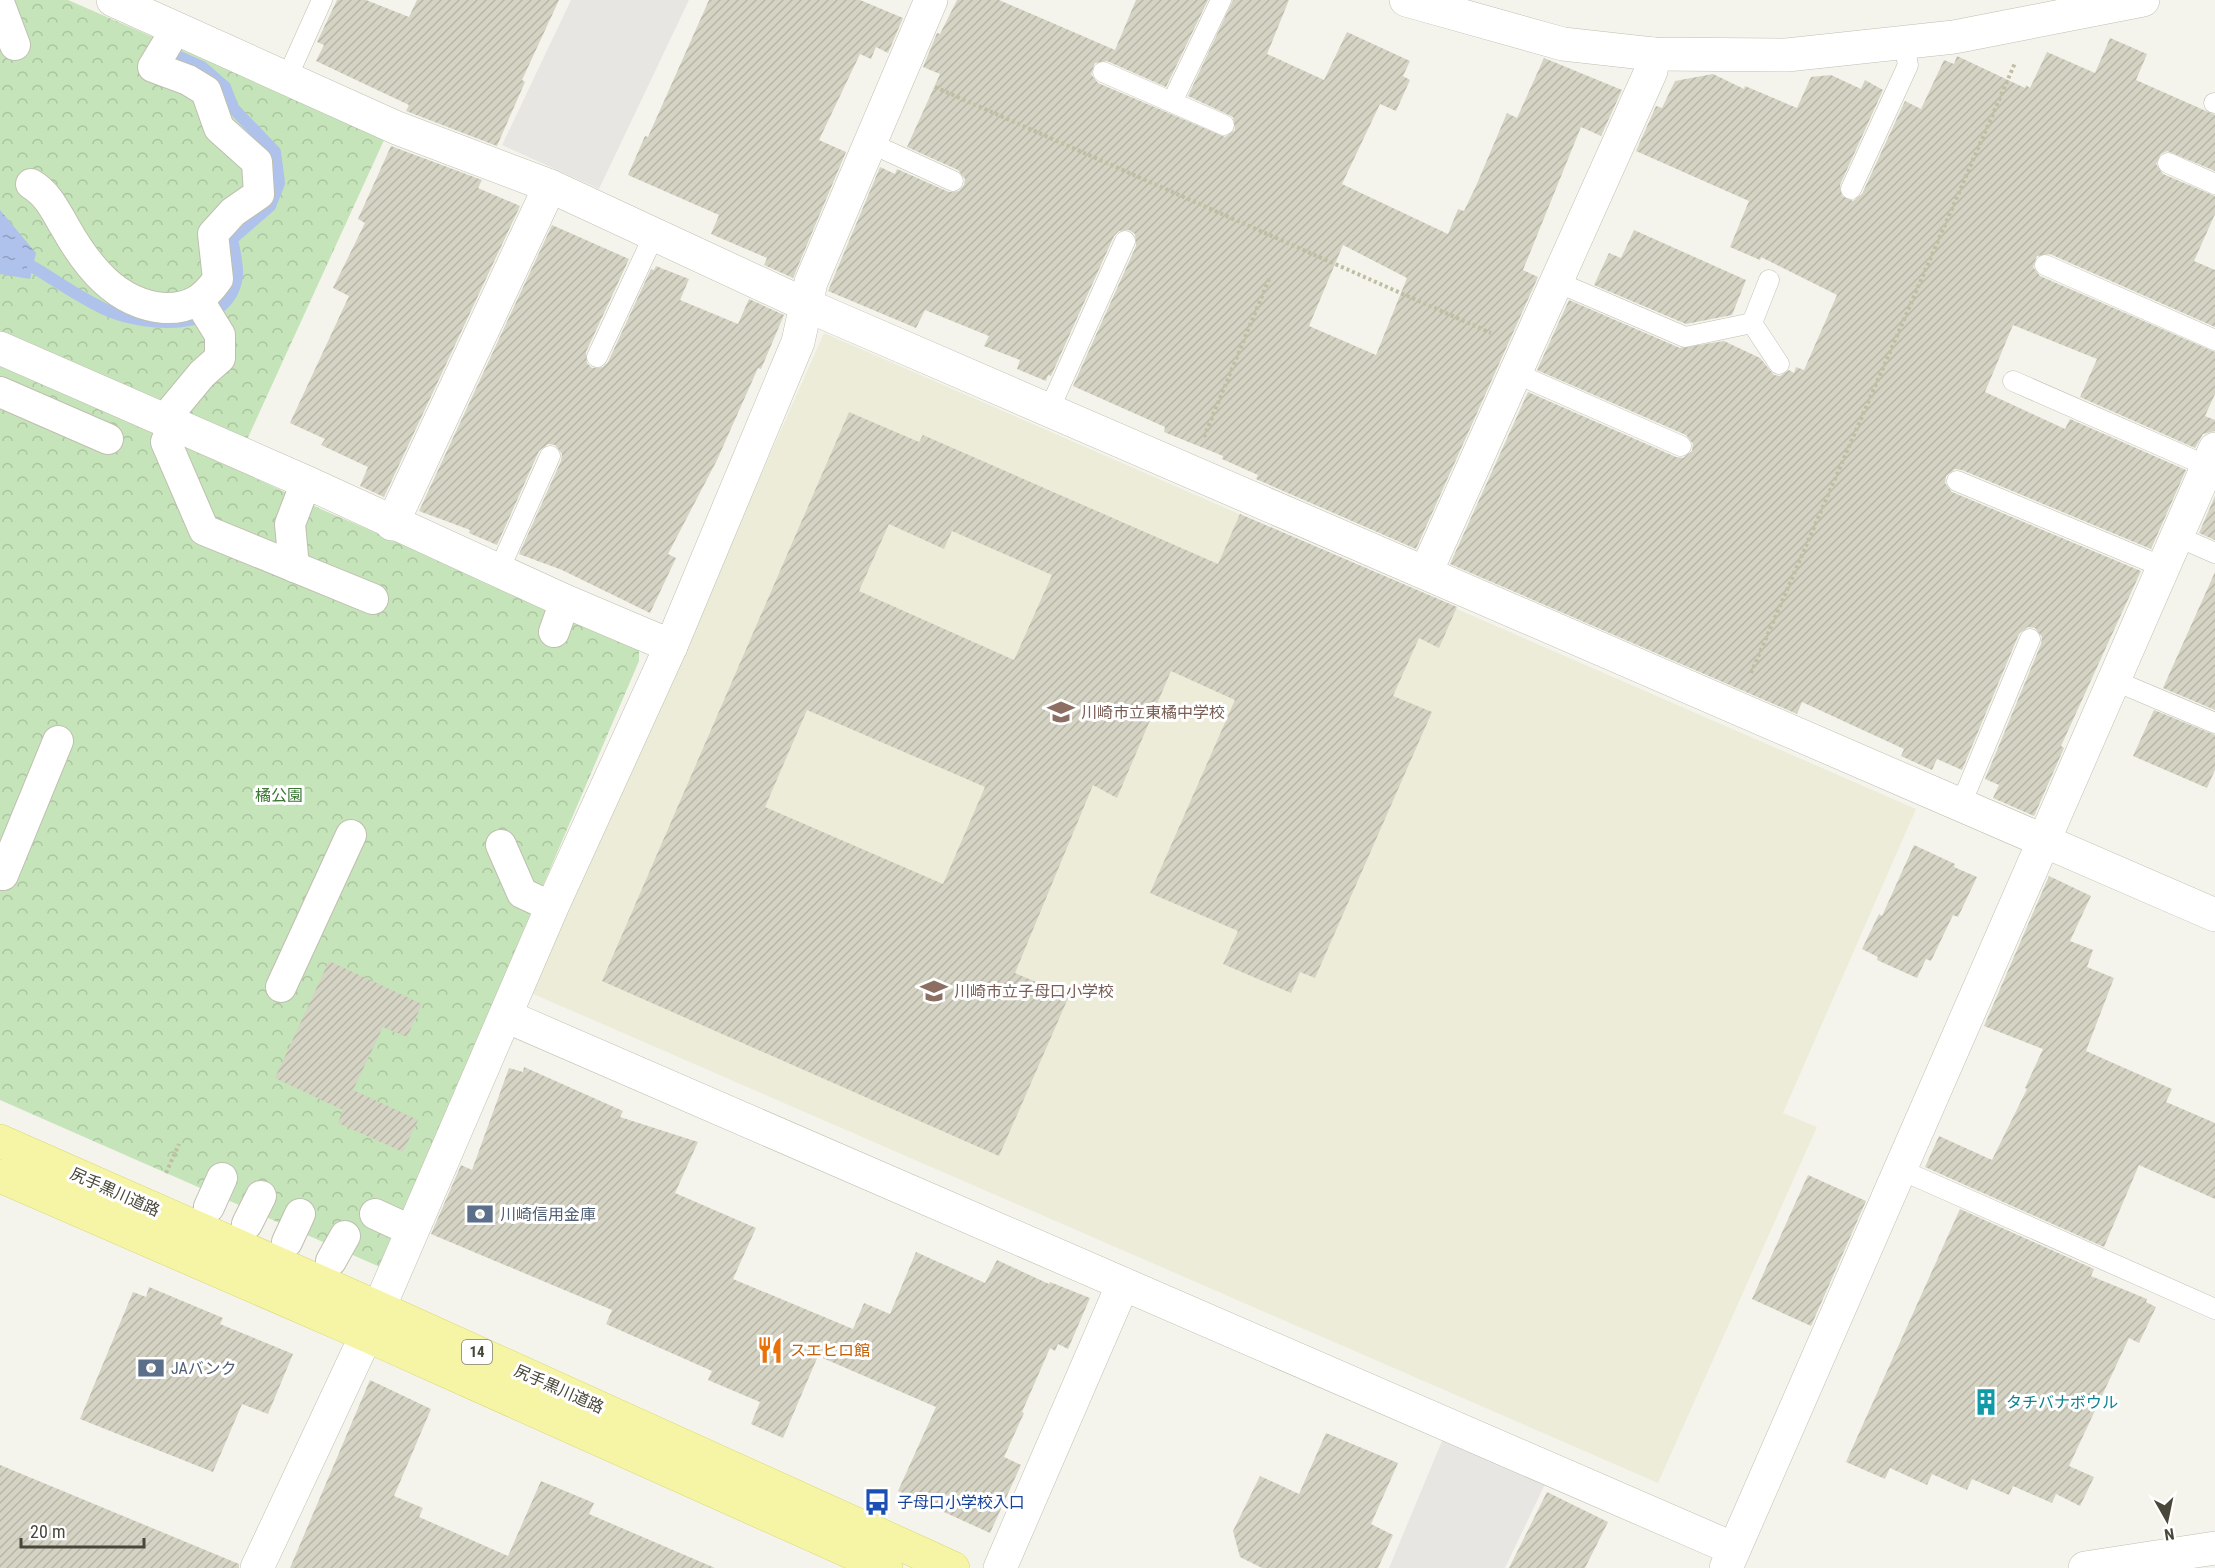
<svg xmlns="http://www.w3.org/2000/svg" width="2215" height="1568" font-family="'Roboto Condensed','Noto Sans JP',sans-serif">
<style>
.education{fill:#ececd8}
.park{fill:url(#park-crowns)}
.parking{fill:#e7e6e3}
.water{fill:url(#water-ripples)}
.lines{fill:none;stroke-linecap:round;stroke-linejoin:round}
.stream{stroke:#afc2eb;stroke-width:12}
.building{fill:url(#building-hatch);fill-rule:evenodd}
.service-casing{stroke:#bfbfaf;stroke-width:21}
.pedestrian-casing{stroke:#bfbfaf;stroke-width:32}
.minor-casing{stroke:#bfbfaf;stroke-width:34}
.tertiary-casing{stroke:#bfbfaf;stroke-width:34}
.primary-casing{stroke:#dad875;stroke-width:34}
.path{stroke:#c0bea2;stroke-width:4;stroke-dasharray:3 3;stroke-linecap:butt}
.service{stroke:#fff;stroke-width:20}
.pedestrian{stroke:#fff;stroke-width:30}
.minor{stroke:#fff;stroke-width:33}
.tertiary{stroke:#fff;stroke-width:33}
.primary{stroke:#f5f5a5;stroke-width:33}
.labels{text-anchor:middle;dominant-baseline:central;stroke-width:6;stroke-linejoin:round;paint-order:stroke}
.shield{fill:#fff;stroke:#807e75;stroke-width:1.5}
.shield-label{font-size:15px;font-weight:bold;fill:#49473a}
.education-label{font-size:16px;fill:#785e54;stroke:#fff;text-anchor:start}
.park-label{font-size:16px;fill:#397632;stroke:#fff}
.street-label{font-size:16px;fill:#49473a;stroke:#fff}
.service-label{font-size:16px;fill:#4e5e75;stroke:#fff;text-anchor:start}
.food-label{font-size:16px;fill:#c56008;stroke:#fff;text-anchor:start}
.culture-label{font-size:16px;fill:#0d838f;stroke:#fff;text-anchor:start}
.transit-label{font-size:16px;fill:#164399;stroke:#fff;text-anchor:start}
</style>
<defs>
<pattern id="park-crowns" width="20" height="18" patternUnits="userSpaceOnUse" patternTransform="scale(1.5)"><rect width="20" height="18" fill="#c5e4b9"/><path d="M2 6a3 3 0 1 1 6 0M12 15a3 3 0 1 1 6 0" fill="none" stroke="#abc5a0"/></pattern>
<pattern id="water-ripples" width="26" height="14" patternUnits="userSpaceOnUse" patternTransform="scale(1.5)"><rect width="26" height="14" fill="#afc2eb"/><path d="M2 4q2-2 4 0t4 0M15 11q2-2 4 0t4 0" fill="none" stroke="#909fbf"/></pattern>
<pattern id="building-hatch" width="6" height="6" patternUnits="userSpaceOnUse" patternTransform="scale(1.5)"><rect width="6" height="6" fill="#d5d3c3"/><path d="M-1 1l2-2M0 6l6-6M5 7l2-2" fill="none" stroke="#b8b6a8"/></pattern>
</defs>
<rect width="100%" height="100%" fill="#f5f4ec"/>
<!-- education -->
<polygon class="education" points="824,333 1916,809 1783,1113 1817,1127 1658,1483 531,993"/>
<!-- park -->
<polygon class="park" points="0,0 68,0 385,138 234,468 323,510 639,645 639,661 380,1267 0,1100"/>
<!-- parking -->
<g class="parking">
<polygon points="571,0 689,0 599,189 502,145"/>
<polygon points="1442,1441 1546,1482 1505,1568 1389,1568"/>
</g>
<!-- water -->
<polygon class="water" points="0,210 36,253 30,279 0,274"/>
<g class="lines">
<!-- stream -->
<path class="stream" d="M33 267C57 281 83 300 109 311 148 327 229 333 237 276 238 265 234 250 232 239L270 206 279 183 275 152 233 108 225 87 202 67 177 56"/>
</g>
<!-- building -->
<g class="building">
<polygon points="337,0 366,0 409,17 417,0 559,0 522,80 525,82 497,146 406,111 409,105 316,61 324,45 317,42"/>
<polygon points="709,0 860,0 903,18 888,53 876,47 871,59 860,54 819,140 846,152 793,278 764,265 767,258 711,234 719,215 628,175 645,136 648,137"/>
<path d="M957 0H999L1115 50 1136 0H1208L1166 87 1107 61 1095 63 1091 74 1098 83 1225 137 1235 130 1233 117 1188 96 1233 0H1289L1267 54 1324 80 1347 32 1410 61 1403 76 1410 80 1396 111 1380 104 1342 184 1448 234 1458 209 1464 211 1476 186 1507 113 1517 118 1544 58 1622 90 1601 136 1581 127 1523 270 1538 277 1416 549 1256 479 1258 475 1222 459 1223 456 1164 432 1165 427 1073 386 1136 246 1135 234 1129 230 1119 231 1114 236 1051 376 1048 375 1046 381 1017 369 1020 360 984 346 989 336 925 310 916 328 828 291 880 167 895 174 897 169 949 192 959 191 964 185 965 179 958 170 907 147 940 74 923 67 937 33 940 34ZM1343 245 1407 278 1376 355 1309 326Z"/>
<polygon points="2110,38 2147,54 2136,80 2215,115 2215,171 2167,151 2161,154 2156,164 2163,174 2215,196 2215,214 2194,261 2215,270 2215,327 2050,254 2037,256 2033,267 2040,276 2215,352 2215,394 2205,416 2215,420 2215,431 2203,434 2195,448 2080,397 2097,359 2013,325 1985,392 2065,429 2070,419 2186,470 2151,549 1962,470 1955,469 1946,476 1945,483 1952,492 2141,571 2061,746 2064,748 2034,816 1993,798 1999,785 1985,779 2041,644 2042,637 2035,628 2028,627 2019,634 1962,770 1937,759 1932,770 1901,756 1904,749 1802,702 1797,714 1450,564 1528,392 1676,457 1683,458 1692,451 1693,444 1686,435 1537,370 1569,300 1680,348 1724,341 1760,358 1774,375 1780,376 1789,370 1794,373 1796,367 1804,370 1837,295 1761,257 1760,260 1730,247 1749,201 1636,151 1656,106 1662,108 1675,81 1713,74 1744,89 1745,86 1797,108 1811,77 1831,75 1861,89 1865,80 1883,90 1840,185 1842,196 1853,201 1862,194 1905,101 1921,109 1944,60 1954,64 1957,56 2025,88 2026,85 2030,88 2047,52 2095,73"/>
<polygon points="391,146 482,180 478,188 520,206 384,497 360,486 368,467 321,445 325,439 290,423 349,296 333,288 365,223 358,219"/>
<polygon points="552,225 629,259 586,352 587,363 592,368 603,367 608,362 651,269 654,270 656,266 689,279 680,300 738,324 749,299 784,315 761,369 758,368 717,460 668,554 676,558 650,613 562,570 519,554 561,461 562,454 555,445 548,444 539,451 497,545 469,533 470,530 419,511"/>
<polygon points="1634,230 1746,280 1732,315 1686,324 1594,285 1609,253 1621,258"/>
<path d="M849 412 919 442 923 435 1218 564 1240 514 1457 607 1439 648 1419 638 1393 696 1432 712 1315 978 1300 972 1291 993 1223 964 1238 931 1150 893 1235 700 1171 671 1117 798 1093 785 1015 973 1069 996 999 1156 602 981ZM889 524 944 549 952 531 1052 575 1014 660 859 591ZM807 710 985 787 943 884 765 807Z"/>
<polygon points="2215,496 2215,540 2199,533"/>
<polygon points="2215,572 2215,710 2163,688"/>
<polygon points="2154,710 2215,735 2215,770 2207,788 2133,756"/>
<polygon points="1914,845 1955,864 1954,867 1977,877 1958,917 1953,915 1931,961 1926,959 1917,978 1877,960 1878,957 1862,949 1879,914 1882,916"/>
<polygon points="2049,876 2091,896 2070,941 2093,950 2087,967 2114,978 2086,1051 2172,1089 2166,1102 2215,1123 2215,1199 2139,1165 2104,1247 1925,1167 1939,1136 1992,1160 2027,1089 2025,1088 2043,1049 1984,1026"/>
<polygon points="329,961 422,1004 407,1037 383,1027 353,1090 418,1120 403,1152 338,1123 343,1110 275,1078"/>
<polygon points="524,1067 623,1111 620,1117 698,1142 675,1193 756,1228 733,1279 853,1329 864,1303 890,1314 916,1252 985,1283 997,1260 1049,1284 1050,1282 1090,1298 1068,1349 1058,1344 1055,1351 1050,1348 1022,1412 1024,1413 1004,1457 1021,1465 990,1533 898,1491 936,1407 818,1356 783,1438 751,1424 760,1402 708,1380 712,1371 606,1324 612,1310 431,1234 461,1165 472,1170 509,1068 523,1072"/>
<polygon points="1808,1175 1866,1201 1811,1326 1752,1299"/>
<polygon points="1960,1209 2094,1269 2091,1276 2147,1299 2146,1302 2156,1307 2139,1343 2129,1338 2069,1466 2094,1477 2080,1506 2056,1494 2052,1503 2013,1486 2009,1495 1972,1479 1967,1490 1932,1474 1927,1485 1890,1468 1885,1479 1846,1462"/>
<polygon points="149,1287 223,1318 220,1324 293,1354 268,1414 242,1404 213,1472 80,1419 133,1292 146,1297"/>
<polygon points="370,1380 431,1409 394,1496 423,1508 419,1517 508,1556 541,1481 594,1503 589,1514 715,1568 290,1568"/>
<polygon points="1326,1433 1398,1463 1371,1524 1393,1535 1378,1568 1262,1568 1240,1557 1233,1531 1260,1476 1299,1494"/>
<polygon points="0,1465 239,1564 239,1568 0,1568"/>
<polygon points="1547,1492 1608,1522 1585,1568 1509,1568"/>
</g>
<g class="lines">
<defs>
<g id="service">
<polyline points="1103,72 1224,125"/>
<polyline points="286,80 322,0"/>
<polyline points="1172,102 1221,0"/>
<polyline points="2214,103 2215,103"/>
<polyline points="870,143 953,181"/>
<polyline points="2168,163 2215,184"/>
<polyline points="1851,189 1908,65 1904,44"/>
<polyline points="2045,265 2215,340"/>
<polyline points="1769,280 1752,323 1779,364"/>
<polyline points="1557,282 1685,337 1752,323"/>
<polyline points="597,357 655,233"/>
<polyline points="1515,373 1681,446"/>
<polyline points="2013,381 2207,466"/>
<polyline points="1049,410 1125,241"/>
<polyline points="1957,481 2163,567"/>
<polyline points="2176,536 2215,553"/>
<polyline points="499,570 550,456"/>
<polyline points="2113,680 2215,723"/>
<polyline points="1961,804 2030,639"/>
<polyline points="1899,1169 2215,1309"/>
</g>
<g id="pedestrian">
<polyline points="0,5 15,45"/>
<path d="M31 184C48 194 55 210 65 227 87 266 116 304 164 308 190 309 204 299 218 279L213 234 233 212 259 194 257 162 219 128 206 91 188 80 153 67 176 29"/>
<polyline points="0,392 108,439"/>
<polyline points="163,421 202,374 220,358 220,335 199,301"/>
<polyline points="172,425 166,442 204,530 373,599"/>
<polyline points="294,567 290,524 306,482"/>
<polyline points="554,632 565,601"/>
<polyline points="501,845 522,893 552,907"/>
<polyline points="0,873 3,875 58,741"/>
<polyline points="281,987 351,835"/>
<polyline points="209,1207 222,1178"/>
<polyline points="375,1214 412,1231"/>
<polyline points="247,1224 261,1196"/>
<polyline points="287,1242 300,1214"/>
<polyline points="331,1261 345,1236"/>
</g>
<g id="minor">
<polyline points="113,0 397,128 550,186 806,305 2215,915"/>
<polyline points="1406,0 1563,44 1653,54 1787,55 1954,37 2143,0"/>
<polyline points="0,348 306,482 565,601 671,646"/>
<polyline points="392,524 550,186"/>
<polyline points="1426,572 1651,71 1653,54"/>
<polyline points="506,1016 1734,1549"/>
<polyline points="257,1568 379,1308 552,907 671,646 798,342 811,282 931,0"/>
<polyline points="1000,1568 1123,1284"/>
<polyline points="1726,1568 2215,449"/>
</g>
<polyline id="tertiary" points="2085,1568 2215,1548"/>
<g id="primary">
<polyline points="0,1141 379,1308 953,1568"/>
<polyline points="0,1176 366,1335 886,1568"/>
</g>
</defs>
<!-- service casing -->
<use href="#service" class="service-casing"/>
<!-- pedestrian casing -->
<use href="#pedestrian" class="pedestrian-casing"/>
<!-- minor casing -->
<use href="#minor" class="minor-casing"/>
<!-- tertiary casing -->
<use href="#tertiary" class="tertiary-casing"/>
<!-- primary casing -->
<use href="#primary" class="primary-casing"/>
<!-- path -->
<g class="path">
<polyline points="935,87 1491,333"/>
<polyline points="1204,437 1269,279"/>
<polyline points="1751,673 2015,63"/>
<polyline points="166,1173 179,1144"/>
</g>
<!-- service -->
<use href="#service" class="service"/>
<!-- pedestrian -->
<use href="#pedestrian" class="pedestrian"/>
<!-- minor -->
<use href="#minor" class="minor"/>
<!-- tertiary -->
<use href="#tertiary" class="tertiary"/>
<!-- primary -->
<use href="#primary" class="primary"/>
</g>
<!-- icons -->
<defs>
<symbol id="school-bare" viewBox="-9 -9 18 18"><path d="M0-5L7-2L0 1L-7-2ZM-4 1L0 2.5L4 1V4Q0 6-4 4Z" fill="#8d6e63" stroke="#fff" stroke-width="2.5" paint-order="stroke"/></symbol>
<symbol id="bank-bare" viewBox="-9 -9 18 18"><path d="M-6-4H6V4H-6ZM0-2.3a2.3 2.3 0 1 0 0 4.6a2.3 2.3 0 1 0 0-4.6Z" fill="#5c6f8a" stroke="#fff" stroke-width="2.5" paint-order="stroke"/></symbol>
<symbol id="restaurant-bare" viewBox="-9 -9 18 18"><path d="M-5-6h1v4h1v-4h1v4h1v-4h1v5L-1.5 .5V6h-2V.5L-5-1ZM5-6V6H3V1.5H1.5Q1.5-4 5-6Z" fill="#e8710a" stroke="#fff" stroke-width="2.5" paint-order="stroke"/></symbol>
<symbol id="building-bare" viewBox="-9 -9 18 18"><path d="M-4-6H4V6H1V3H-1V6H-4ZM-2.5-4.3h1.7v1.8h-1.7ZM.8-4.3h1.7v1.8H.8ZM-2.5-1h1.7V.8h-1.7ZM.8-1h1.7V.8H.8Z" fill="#0f9aa8" stroke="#fff" stroke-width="2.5" paint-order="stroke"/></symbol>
<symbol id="bus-bare" viewBox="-9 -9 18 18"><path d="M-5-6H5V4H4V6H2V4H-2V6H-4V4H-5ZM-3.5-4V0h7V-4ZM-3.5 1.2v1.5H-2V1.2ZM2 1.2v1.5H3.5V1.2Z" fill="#1a4fb4" stroke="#fff" stroke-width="2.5" paint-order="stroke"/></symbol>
</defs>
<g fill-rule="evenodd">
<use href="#school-bare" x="1042" y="693" width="38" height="38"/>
<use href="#school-bare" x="915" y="972" width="38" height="38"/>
<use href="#bank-bare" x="461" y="1195" width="38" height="38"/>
<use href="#restaurant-bare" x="751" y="1331" width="38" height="38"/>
<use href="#bank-bare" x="132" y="1349" width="38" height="38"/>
<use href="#building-bare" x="1967" y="1383" width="38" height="38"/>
<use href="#bus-bare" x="858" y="1483" width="38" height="38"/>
</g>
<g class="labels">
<!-- shield labels -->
<rect class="shield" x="462" y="1340" width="30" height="24" rx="4.5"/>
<g class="shield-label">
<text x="477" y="1352">14</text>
</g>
<!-- education labels -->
<g class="education-label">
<text x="1081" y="712">川崎市立東橘中学校</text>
<text x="954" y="991">川崎市立子母口小学校</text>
</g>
<!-- park labels -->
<g class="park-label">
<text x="279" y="795">橘公園</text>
</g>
<!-- street labels -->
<g class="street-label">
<text transform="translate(115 1192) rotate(24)">尻手黒川道路</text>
<text transform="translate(559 1389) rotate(24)">尻手黒川道路</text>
</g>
<!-- service labels -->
<g class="service-label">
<text x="500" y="1214">川崎信用金庫</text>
<text x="171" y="1368">JAバンク</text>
</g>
<!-- food labels -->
<g class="food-label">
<text x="790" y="1350">スエヒロ館</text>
</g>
<!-- culture labels -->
<g class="culture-label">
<text x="2006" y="1402">タチバナボウル</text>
</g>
<!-- transit labels -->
<g class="transit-label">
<text x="897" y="1502">子母口小学校入口</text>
</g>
</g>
<!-- north arrow -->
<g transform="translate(2167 1520) rotate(171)" stroke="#ffffff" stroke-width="4.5" paint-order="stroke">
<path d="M0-4.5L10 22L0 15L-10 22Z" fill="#49473a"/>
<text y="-9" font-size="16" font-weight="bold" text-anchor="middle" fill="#49473a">N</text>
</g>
<!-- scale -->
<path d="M21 1538v9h123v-9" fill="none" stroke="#49473a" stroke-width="3"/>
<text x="30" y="1538" font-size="18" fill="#49473a" stroke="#ffffff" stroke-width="4.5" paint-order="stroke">20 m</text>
</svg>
